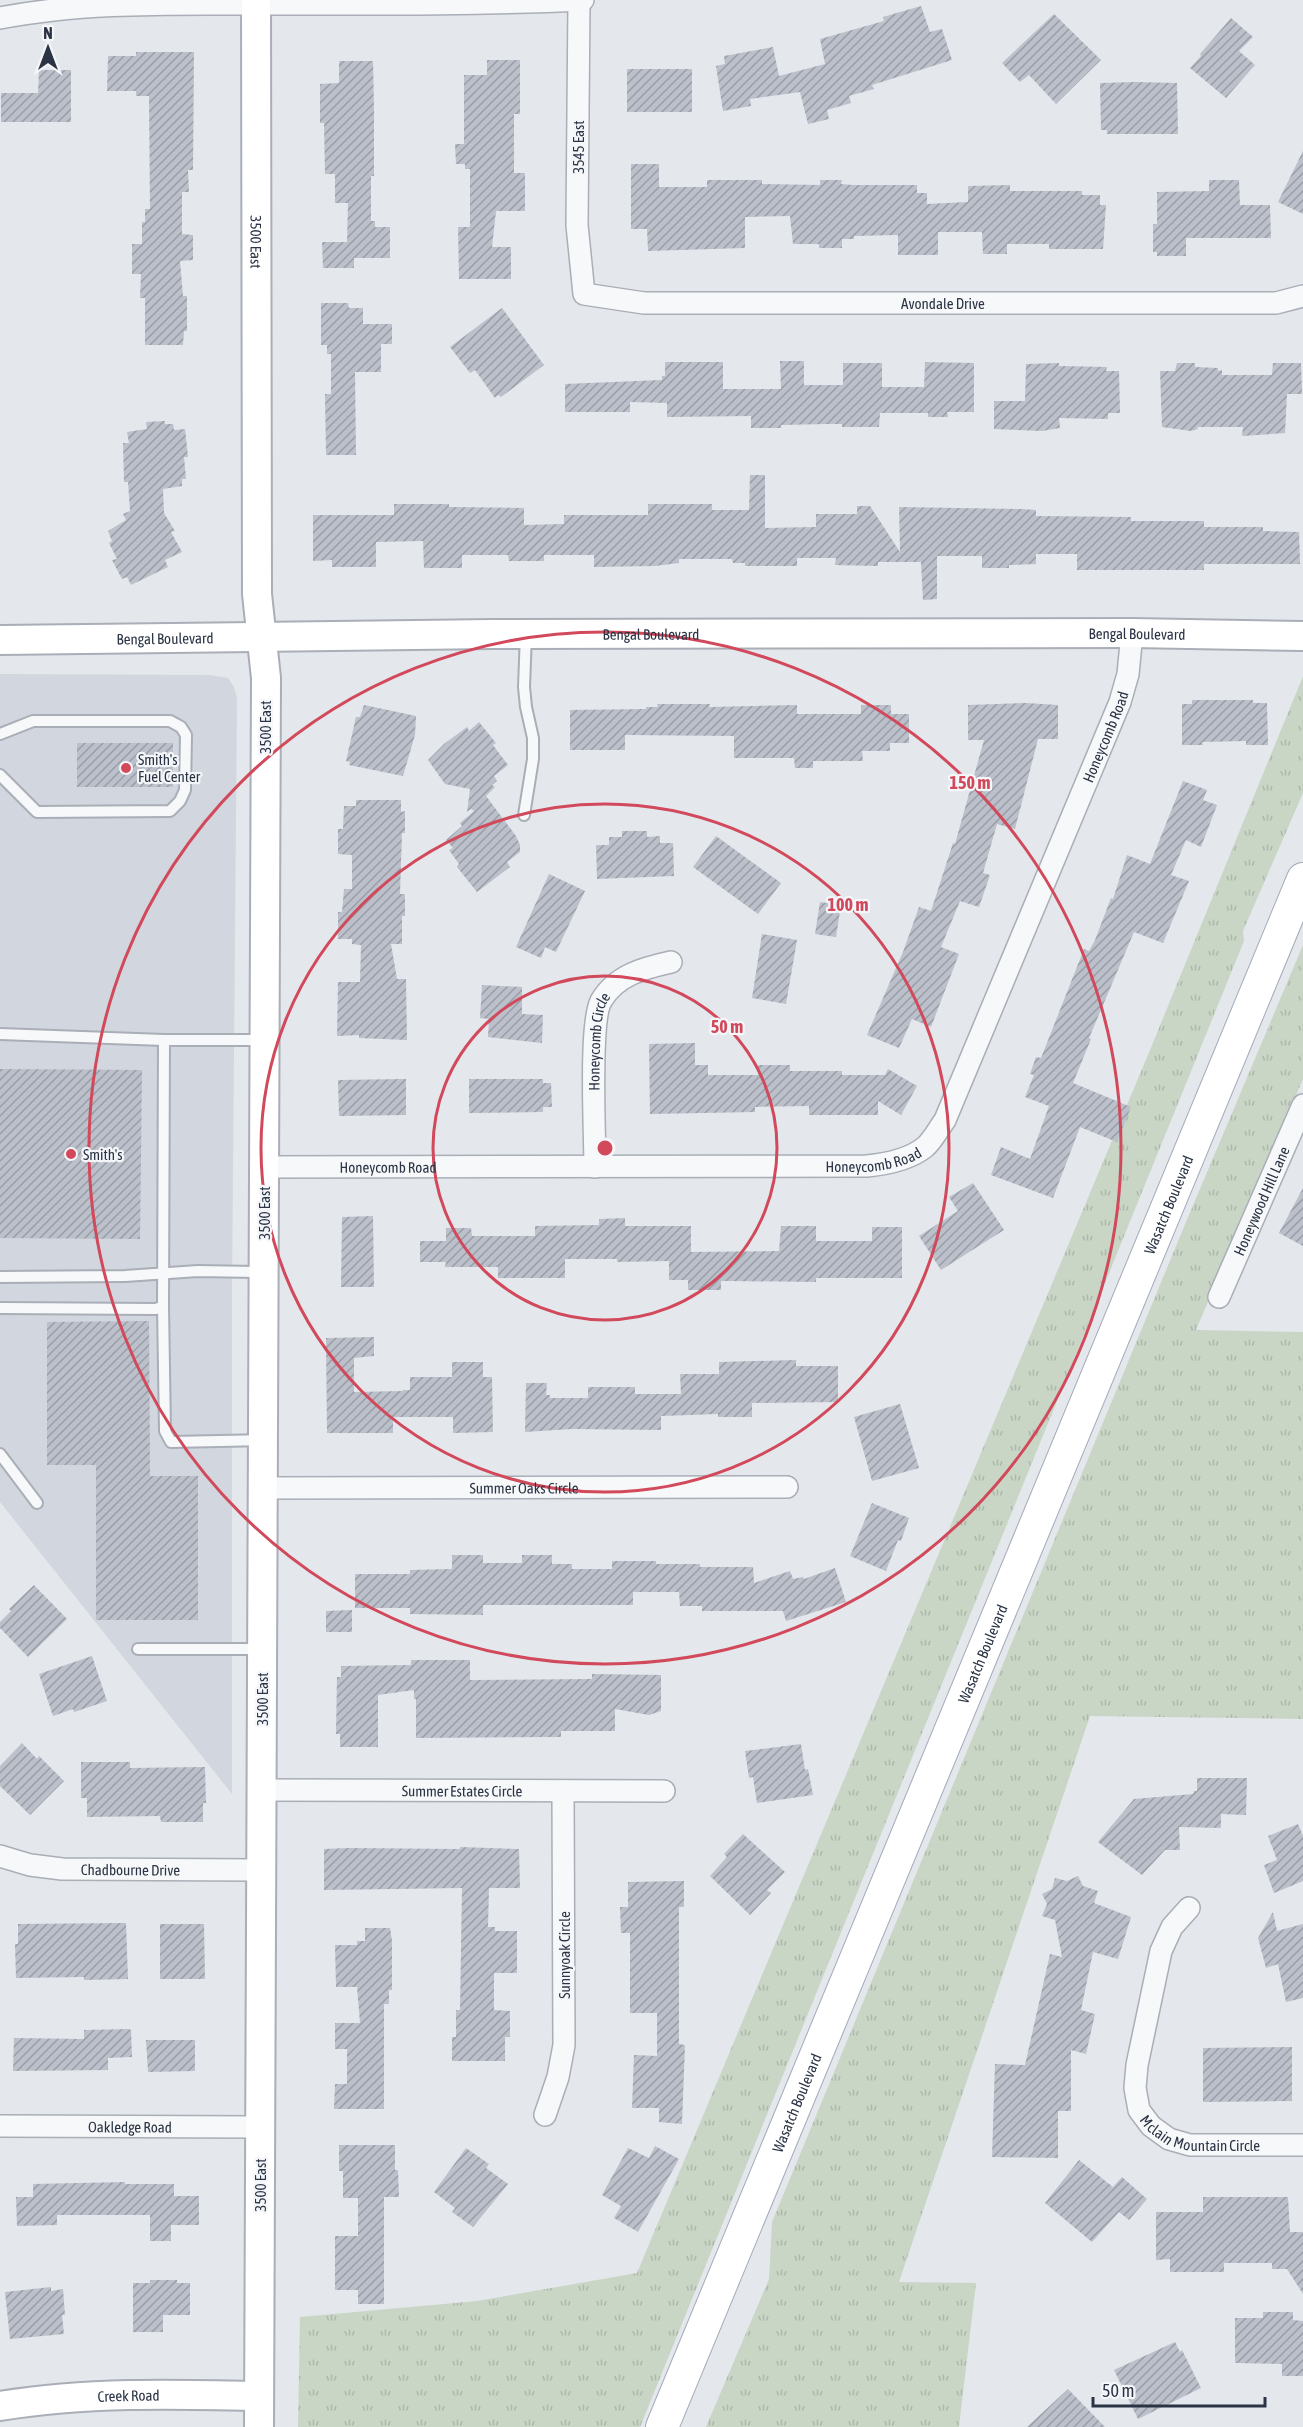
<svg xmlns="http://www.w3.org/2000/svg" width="1303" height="2427" font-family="'Asap Condensed',sans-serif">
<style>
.built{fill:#d2d6de}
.grass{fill:url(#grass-tufts)}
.building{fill:url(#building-hatch)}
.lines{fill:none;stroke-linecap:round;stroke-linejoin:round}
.lane-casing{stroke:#a9aeb7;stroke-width:14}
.street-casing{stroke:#a9aeb7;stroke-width:24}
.secondary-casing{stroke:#a9aeb7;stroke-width:32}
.primary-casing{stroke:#a3abb8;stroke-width:34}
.lane{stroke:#f7f8fa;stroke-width:10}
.street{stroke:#f7f8fa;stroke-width:21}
.secondary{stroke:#fff;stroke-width:28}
.primary{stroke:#fff;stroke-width:32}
.ring{fill:none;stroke:#d1495b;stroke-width:3}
.poi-dot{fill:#d1495b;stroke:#f4f6f9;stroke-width:2}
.labels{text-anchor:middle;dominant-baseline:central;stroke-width:4.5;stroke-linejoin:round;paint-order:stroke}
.street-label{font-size:15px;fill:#2b3445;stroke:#f4f6f9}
.poi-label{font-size:15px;fill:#2b3445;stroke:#f4f6f9;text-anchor:start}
.centre{fill:#d1495b;stroke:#f4f6f9;stroke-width:3}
.ring-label{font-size:18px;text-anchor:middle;font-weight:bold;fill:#d1495b;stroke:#f4f6f9;stroke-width:4.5;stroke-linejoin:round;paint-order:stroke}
</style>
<defs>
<pattern id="grass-tufts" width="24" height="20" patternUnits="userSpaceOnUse" patternTransform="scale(1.5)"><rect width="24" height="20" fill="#c9d6c5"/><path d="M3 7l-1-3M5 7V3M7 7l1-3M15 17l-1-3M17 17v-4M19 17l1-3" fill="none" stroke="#adb8ab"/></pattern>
<pattern id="building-hatch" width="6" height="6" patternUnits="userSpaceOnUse" patternTransform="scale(1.5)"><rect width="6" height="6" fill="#bbc0ca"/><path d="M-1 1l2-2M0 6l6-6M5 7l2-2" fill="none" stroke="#989da6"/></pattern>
</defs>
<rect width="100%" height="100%" fill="#e4e7ec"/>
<!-- built -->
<polygon class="built" points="0,674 209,675 228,678 234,687 237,698 232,1290 232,1794 0,1502"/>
<!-- grass -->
<g class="grass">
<polygon points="1303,676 1303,793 1243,931 1244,941 640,2427 298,2427 300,2317 477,2301 637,2273 1150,1050"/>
<polygon points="1303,945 1303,1079 1196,1330 1303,1332 1303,1719 1090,1716 899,2282 976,2283 959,2427 706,2427 769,2279 772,2222 1186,1222"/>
</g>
<!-- building -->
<g class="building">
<polygon points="921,6 930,32 942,29 952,60 872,85 874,89 849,96 851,103 827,110 829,119 808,124 800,92 750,99 751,106 723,111 716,66 725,64 724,56 773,47 779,76 825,64 820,39 884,21 883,17"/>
<polygon points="1054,14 1101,60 1056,104 1029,75 1020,82 1002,63"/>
<polygon points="1231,18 1253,37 1239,51 1255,65 1226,98 1190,68 1201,56 1200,54"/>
<polygon points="136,52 194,52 193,170 188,170 189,192 182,192 182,234 193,235 193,260 180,261 183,296 187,296 187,331 184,331 183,345 145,345 145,298 140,298 141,274 132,274 132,244 142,244 142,222 145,222 145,209 150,209 149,96 136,96 136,91 107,91 108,56 136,56"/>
<polygon points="487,60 520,60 520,114 514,114 514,173 525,173 525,211 496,211 492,247 511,247 511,279 459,279 458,227 470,227 470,169 465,169 465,164 456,164 455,144 464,144 464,75 487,75"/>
<polygon points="339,61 373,61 374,111 374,176 371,176 371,221 375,221 375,227 390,227 390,258 354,258 354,268 323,268 322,242 347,242 348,203 335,203 335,174 325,174 324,123 320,123 320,84 339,83"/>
<rect x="627" y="69" width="65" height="43"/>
<polygon points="39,70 71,70 71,122 1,122 1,93 38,93"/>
<polygon points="1135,82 1177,83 1178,134 1107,134 1107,130 1101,130 1100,83"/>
<polygon points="1303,151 1303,214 1278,202"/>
<polygon points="631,164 659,164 659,187 707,187 707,180 762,180 762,184 820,185 820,180 842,180 841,184 853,185 917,185 917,193 927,193 927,204 968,202 968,186 1010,185 1010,191 1082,191 1082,195 1100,195 1100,205 1106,205 1103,249 1049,249 1049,244 1007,244 1007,254 983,254 982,232 938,232 938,255 898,255 898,235 854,236 854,239 842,239 842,248 819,248 819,244 793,244 790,216 745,217 745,248 648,251 647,229 631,229"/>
<polygon points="1209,180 1239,180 1240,205 1270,205 1271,238 1186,238 1186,256 1157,256 1157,252 1153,252 1153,224 1157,224 1157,192 1209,191"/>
<polygon points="321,303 348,303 349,308 363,308 363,324 392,324 392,344 381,344 381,372 355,372 356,455 326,455 325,394 331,394 331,354 327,354 327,345 321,345"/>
<polygon points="502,308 544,365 501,397 498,395 495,398 475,370 470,373 450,347"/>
<polygon points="780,361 804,361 804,385 843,385 843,363 882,363 882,387 924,387 925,362 974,363 974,412 947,412 948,417 928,417 928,413 880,413 879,427 842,427 842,424 826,424 781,425 781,428 751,428 751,416 667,417 667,403 630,402 630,412 565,412 565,384 662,380 662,376 665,376 665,362 723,362 723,389 781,389"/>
<polygon points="1059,363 1059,366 1107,367 1106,371 1119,371 1120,413 1108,413 1108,419 1059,418 1060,428 1042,431 994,429 994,401 1025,401 1026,364"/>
<polygon points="1177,363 1195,363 1195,367 1218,368 1218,371 1222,370 1222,375 1272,375 1273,363 1301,363 1302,394 1287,394 1285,433 1242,436 1243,427 1197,427 1198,429 1191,431 1162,427 1160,371 1175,371"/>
<polygon points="165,421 165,424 173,424 174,430 185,429 188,457 184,457 186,479 182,479 182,486 163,489 164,513 175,531 171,532 182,552 165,560 168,567 131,585 127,577 122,579 112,560 117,559 109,543 112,541 108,531 126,520 123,514 130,511 128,482 124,482 123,443 129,443 127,432 147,429 146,422"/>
<polygon points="750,475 765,475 765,528 816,527 816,514 857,514 857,506 870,506 900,552 899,507 1021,509 1036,510 1036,516 1131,517 1131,521 1204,521 1204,527 1263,527 1263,531 1299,532 1300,564 1204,564 1204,570 1077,570 1077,554 1036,554 1036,564 1009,565 1009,568 982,568 982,556 937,556 937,599 923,600 921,562 878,562 878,566 835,565 836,558 797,558 797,566 745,566 745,563 733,563 732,559 679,559 679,563 655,566 594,567 594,555 544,555 544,561 509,561 508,555 462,555 462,568 424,568 423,541 376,542 376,567 332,567 332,560 313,561 313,515 394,515 394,504 449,504 449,507 524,508 524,525 564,524 564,515 648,515 648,504 712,504 712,510 749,510"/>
<polygon points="1192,700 1253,700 1253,703 1267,703 1268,745 1246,745 1246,741 1202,742 1203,745 1182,745 1182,704 1192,704"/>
<polygon points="1026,703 1058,705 1058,739 1038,739 1015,829 997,824 983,873 990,875 979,907 960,901 941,947 959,954 931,1027 912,1019 899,1048 867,1035 903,952 919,907 931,911 953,843 955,844 984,740 968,740 968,705"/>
<polygon points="657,704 710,704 709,707 797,705 797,714 861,714 861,705 891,705 891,714 909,714 909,743 890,743 890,751 862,751 863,761 813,761 813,768 795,768 794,758 734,758 734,736 625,735 625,750 570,750 570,710 646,709 646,707 658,707"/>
<polygon points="364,705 416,716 415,735 403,776 349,765 350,762 346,761 356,717 360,717"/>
<polygon points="479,722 496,743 493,745 508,765 494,776 497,781 492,785 495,787 486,796 516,836 520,845 520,852 507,862 510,867 477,892 457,867 459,864 449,850 453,848 446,840 462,826 460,823 474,811 471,809 467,812 470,789 445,784 428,760 444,744 467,727 469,731"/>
<rect x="77" y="743" width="96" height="44"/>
<polygon points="1183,781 1207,790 1203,800 1217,805 1201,847 1186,840 1171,875 1189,881 1163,943 1134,932 1089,1038 1091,1039 1073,1083 1131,1107 1117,1142 1080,1127 1053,1198 991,1175 1001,1147 1030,1159 1049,1106 1025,1097 1034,1075 1030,1074 1036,1057 1041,1058 1084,949 1089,951 1095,940 1111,898 1113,899 1127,855 1150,864"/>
<polygon points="356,800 401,800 401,812 405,811 405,833 402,833 400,894 405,894 405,916 402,916 402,944 391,944 397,979 406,979 407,1040 359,1038 359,1035 337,1036 338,982 360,982 361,945 352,944 352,939 338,939 338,912 342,912 344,889 352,889 352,855 338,854 338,829 343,829 344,806 356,806"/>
<polygon points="622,831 647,831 647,837 660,836 660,843 673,843 674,876 597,879 596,845 609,845 609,837 622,837"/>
<polygon points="716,836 781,883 758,914 693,867"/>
<polygon points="549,874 585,891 556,952 545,947 541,958 516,947"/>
<polygon points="820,902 841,905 836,937 815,934"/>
<polygon points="762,934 797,940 786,1004 752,998"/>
<polygon points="482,985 522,987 522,1014 543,1015 542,1043 488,1037 489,1019 480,1018"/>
<polygon points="695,1043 695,1065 708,1065 708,1075 758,1075 758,1065 790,1065 790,1071 842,1071 842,1075 885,1075 888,1069 917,1086 901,1115 878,1101 878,1115 809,1115 809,1106 755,1107 755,1112 650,1114 649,1044"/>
<polygon points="0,1069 142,1070 140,1239 0,1238"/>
<polygon points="406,1079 406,1115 339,1116 338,1080"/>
<polygon points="469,1079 543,1079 543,1083 551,1083 552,1107 543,1107 543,1112 469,1113"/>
<polygon points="973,1183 1004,1230 941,1270 919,1236 958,1211 949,1197"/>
<polygon points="1303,1188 1303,1246 1279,1233"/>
<polygon points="373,1216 374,1287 341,1287 342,1217"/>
<polygon points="625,1218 625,1226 691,1226 691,1252 779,1251 781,1226 816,1226 816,1241 872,1241 872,1227 902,1227 902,1278 816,1278 816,1282 730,1281 721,1281 721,1290 688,1290 688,1280 669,1280 669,1261 617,1262 617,1259 565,1259 565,1278 498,1278 498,1267 445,1267 446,1262 420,1262 420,1241 446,1241 446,1228 471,1228 472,1236 535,1236 535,1226 599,1225 599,1219"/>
<polygon points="149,1321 150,1476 198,1476 198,1620 96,1620 96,1465 47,1465 47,1322"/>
<polygon points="374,1337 374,1356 354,1358 354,1392 403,1391 403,1390 410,1390 410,1377 452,1377 452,1362 483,1362 483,1377 492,1377 493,1432 453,1433 453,1417 393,1417 393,1433 327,1433 326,1338"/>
<polygon points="796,1360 796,1366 838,1366 838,1402 752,1403 752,1417 718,1417 718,1414 661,1416 661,1430 572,1429 525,1432 526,1383 547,1383 546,1395 550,1395 550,1398 588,1398 588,1387 635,1387 635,1394 681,1394 680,1374 719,1374 719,1362"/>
<polygon points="900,1404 919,1468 872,1481 854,1417"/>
<polygon points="872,1503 909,1518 901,1541 898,1540 886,1571 850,1556"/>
<polygon points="452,1555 483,1555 483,1563 522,1563 522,1555 552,1555 552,1564 572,1564 572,1569 612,1569 612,1561 656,1561 656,1564 700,1564 700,1567 753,1567 754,1583 790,1571 793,1579 803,1577 804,1579 835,1568 846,1602 786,1621 783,1611 702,1611 702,1606 680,1606 679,1592 633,1592 633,1605 483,1605 483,1615 410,1614 410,1608 355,1608 355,1574 410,1574 410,1570 452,1569"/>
<polygon points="34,1585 67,1619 28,1657 0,1628 0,1622 11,1611 9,1609"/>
<polygon points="352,1610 352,1632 326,1632 326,1611"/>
<polygon points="92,1656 107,1701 74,1712 73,1709 53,1716 39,1674"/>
<polygon points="411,1660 470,1660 470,1680 592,1679 592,1674 661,1675 661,1711 649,1715 615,1709 615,1731 561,1731 561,1737 416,1738 416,1699 414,1699 414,1690 378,1695 378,1747 340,1747 340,1734 336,1734 337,1677 341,1677 341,1666 411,1665"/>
<polygon points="22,1743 37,1759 39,1756 64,1781 30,1815 0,1786 0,1766"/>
<polygon points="801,1744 805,1770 808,1769 813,1795 757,1803 753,1777 749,1778 745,1751"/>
<polygon points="81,1762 130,1762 130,1768 205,1767 206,1803 203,1803 203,1822 161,1822 160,1816 87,1817 87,1798 81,1798"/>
<polygon points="1197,1778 1247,1778 1246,1815 1221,1814 1221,1828 1179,1827 1180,1850 1165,1850 1142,1875 1098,1842 1134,1799 1193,1794 1194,1791 1197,1791"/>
<polygon points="1298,1824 1303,1836 1303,1881 1274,1893 1264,1865 1277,1860 1268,1836"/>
<polygon points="743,1834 785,1872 767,1890 771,1893 750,1915 710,1876 727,1857 724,1854"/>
<polygon points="460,1847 519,1849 520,1888 489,1888 488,1927 495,1927 495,1931 517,1931 517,1973 494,1973 494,2010 510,2011 510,2037 505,2037 505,2061 452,2061 452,2037 456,2037 456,2010 460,2010 462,1888 324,1890 324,1849 349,1848 460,1849"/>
<polygon points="1078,1876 1083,1886 1098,1891 1094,1903 1131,1917 1118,1959 1093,1952 1081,2010 1095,2014 1086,2054 1071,2050 1071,2111 1058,2111 1058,2158 992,2157 995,2064 1025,2065 1050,1954 1062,1957 1055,1920 1042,1916 1047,1904 1042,1894 1052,1889 1055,1878 1067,1881"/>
<polygon points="684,1881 684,1907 679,1907 679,2044 685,2045 682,2124 659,2122 659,2108 632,2108 634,2055 657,2056 657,2013 630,2013 630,1933 621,1933 620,1907 628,1907 628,1882"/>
<polygon points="1273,1912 1277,1931 1303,1924 1303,1998 1286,2002 1278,1964 1266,1968 1258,1938"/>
<polygon points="126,1923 128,1979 84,1980 84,1977 16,1978 15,1944 18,1944 18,1924"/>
<polygon points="160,1924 204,1924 205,1979 160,1979"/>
<polygon points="365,1928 390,1928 392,1941 392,1990 389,1990 389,2004 384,2004 384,2109 334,2109 335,2084 347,2084 347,2049 335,2049 335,2023 360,2023 357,1987 336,1987 335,1945 357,1945 357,1941 365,1941"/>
<polygon points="129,2029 131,2030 132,2057 108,2058 108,2070 13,2071 14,2038 84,2039 84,2030"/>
<polygon points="146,2040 195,2040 195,2071 148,2072"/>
<polygon points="1292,2047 1292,2101 1203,2102 1203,2048"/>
<polygon points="339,2145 395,2145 395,2170 398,2170 399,2197 384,2197 384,2304 358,2304 358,2290 335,2290 335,2236 358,2236 358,2198 343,2198 343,2171 339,2171"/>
<polygon points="655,2146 679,2159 638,2232 614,2218 621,2206 602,2195 628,2148 649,2158"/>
<polygon points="466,2148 489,2164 486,2168 508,2184 473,2227 452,2212 455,2208 434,2192"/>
<polygon points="1079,2160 1113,2187 1122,2177 1147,2199 1129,2220 1119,2212 1092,2242 1045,2203"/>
<polygon points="125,2182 125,2184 174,2184 174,2196 199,2196 199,2225 171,2225 171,2241 150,2241 150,2215 57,2215 57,2225 17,2226 16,2197 33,2197 33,2184"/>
<polygon points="1203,2197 1288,2197 1290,2232 1303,2232 1303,2294 1287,2269 1272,2269 1272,2263 1224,2263 1224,2272 1170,2272 1170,2259 1156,2260 1156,2212 1203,2212"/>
<polygon points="150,2280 177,2280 177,2283 190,2283 190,2315 163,2315 163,2332 133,2332 133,2283 150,2283"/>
<polygon points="51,2287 51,2291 63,2289 65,2315 62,2315 64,2334 10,2339 5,2292"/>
<polygon points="1263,2312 1293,2312 1293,2320 1303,2321 1303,2376 1282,2376 1282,2364 1235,2363 1235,2318 1263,2318"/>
<polygon points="1175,2342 1180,2352 1182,2350 1201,2388 1138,2419 1114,2370"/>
<polygon points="1068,2389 1105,2427 1027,2427"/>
</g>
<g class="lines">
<defs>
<g id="lane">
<polyline points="0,734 33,721 170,721 181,727 186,735 185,790 180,801 170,811 37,812 0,775"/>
<polyline points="524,815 533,759 533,738 526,707 524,687 526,634"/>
<polyline points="0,1034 164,1040"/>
<polyline points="0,1277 125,1276 198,1271 263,1272"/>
<polyline points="163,1306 165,1431 171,1442 262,1440"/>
<polyline points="0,1308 156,1309 163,1306 164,1040 264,1040"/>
<polyline points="0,1454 37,1503"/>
<polyline points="138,1649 262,1649"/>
</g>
<g id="street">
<path id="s1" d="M579 0 577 225 584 294 644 303H1276L1303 296"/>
<path d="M0 18C83 2 166 4 250 4 361 4 472 5 583 0"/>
<path id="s2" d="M264 1167 867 1166C887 1164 909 1160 925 1147 933 1140 939 1128 945 1120L1120 702 1128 674 1132 633"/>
<path id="s3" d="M595 1167C595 1135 589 1023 601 1001 616 975 644 968 671 962"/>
<path id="s4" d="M1219 1297 1303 1105"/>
<path id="s5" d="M262 1488 787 1487"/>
<path id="s6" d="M261 1790 664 1791"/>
<path id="s7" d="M0 1856 30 1865 62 1869 261 1870"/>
<path id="s8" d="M1189 1908 1172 1927 1161 1951 1137 2065 1135 2088 1139 2110 1151 2126 1169 2139 1190 2145H1303"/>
<polyline points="545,2115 558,2077 564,2045 563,1791"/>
<path id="s9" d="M0 2126 260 2127"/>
</g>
<g id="secondary">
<path id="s10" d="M256 0 257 594 266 678 259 2427"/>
<path id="s11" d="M0 640 494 634 1132 633 1303 636"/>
<path id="s12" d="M0 2406C86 2392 172 2394 259 2396"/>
</g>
<g id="primary">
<path id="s13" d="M662 2427 1303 879"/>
</g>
</defs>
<!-- lane casing -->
<use href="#lane" class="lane-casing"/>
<!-- street casing -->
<use href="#street" class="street-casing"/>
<!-- secondary casing -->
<use href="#secondary" class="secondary-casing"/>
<!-- primary casing -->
<use href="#primary" class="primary-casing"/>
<!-- lane -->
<use href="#lane" class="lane"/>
<!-- street -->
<use href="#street" class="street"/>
<!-- secondary -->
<use href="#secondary" class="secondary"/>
<!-- primary -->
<use href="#primary" class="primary"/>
</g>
<!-- distance rings -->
<g class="ring">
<circle cx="605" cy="1148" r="172"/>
<circle cx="605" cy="1148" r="344"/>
<circle cx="605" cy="1148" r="516"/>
</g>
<!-- markers -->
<g class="poi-dot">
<circle cx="126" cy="768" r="6"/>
<circle cx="71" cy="1154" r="6"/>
</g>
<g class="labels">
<!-- street labels -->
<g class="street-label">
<text transform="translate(578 147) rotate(-90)">3545 East</text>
<text stroke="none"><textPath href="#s10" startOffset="242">3500 East</textPath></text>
<text stroke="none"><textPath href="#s1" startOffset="654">Avondale Drive</textPath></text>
<text stroke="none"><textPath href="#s11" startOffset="1137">Bengal Boulevard</textPath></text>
<text stroke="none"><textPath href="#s11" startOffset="651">Bengal Boulevard</textPath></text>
<text stroke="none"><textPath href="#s11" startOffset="165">Bengal Boulevard</textPath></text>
<text transform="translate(265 727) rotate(-90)">3500 East</text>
<text stroke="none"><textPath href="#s2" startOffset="1114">Honeycomb Road</textPath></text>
<text stroke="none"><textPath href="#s3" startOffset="126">Honeycomb Circle</textPath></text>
<text stroke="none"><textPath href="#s2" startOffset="610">Honeycomb Road</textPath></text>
<text stroke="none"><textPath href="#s2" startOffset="124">Honeycomb Road</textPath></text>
<text stroke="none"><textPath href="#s4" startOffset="105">Honeywood Hill Lane</textPath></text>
<text stroke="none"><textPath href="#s13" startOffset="1323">Wasatch Boulevard</textPath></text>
<text transform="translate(264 1213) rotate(-90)">3500 East</text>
<text stroke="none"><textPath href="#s5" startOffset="262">Summer Oaks Circle</textPath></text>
<text stroke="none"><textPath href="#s13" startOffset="837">Wasatch Boulevard</textPath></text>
<text transform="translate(262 1699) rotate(-90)">3500 East</text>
<text stroke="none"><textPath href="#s6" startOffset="201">Summer Estates Circle</textPath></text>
<text stroke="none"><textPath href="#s7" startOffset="132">Chadbourne Drive</textPath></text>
<text transform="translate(564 1955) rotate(-90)">Sunnyoak Circle</text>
<text stroke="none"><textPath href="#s13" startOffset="351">Wasatch Boulevard</textPath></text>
<text stroke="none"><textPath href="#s9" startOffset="130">Oakledge Road</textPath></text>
<text stroke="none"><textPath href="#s8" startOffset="285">Mclain Mountain Circle</textPath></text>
<text transform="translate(260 2185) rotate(-90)">3500 East</text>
<text stroke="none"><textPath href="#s12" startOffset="129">Creek Road</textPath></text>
</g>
<!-- poi labels -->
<g class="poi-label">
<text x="138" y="759">Smith's<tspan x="138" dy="17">Fuel Center</tspan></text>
<text x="83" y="1154">Smith's</text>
</g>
</g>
<circle cx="605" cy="1148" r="9" class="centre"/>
<g class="ring-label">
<text x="970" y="789">150 m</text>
<text x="848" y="911">100 m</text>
<text x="727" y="1033">50 m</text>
</g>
<!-- north arrow -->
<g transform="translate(48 48)" stroke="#f4f6f9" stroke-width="4.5" paint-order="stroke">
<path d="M0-4.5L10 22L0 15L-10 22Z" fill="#2b3445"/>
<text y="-9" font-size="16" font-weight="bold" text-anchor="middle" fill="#2b3445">N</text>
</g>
<!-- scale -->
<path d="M1093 2397v9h172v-9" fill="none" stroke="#2b3445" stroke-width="3"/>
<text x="1102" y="2397" font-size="18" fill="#2b3445" stroke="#f4f6f9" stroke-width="4.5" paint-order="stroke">50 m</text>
</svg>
